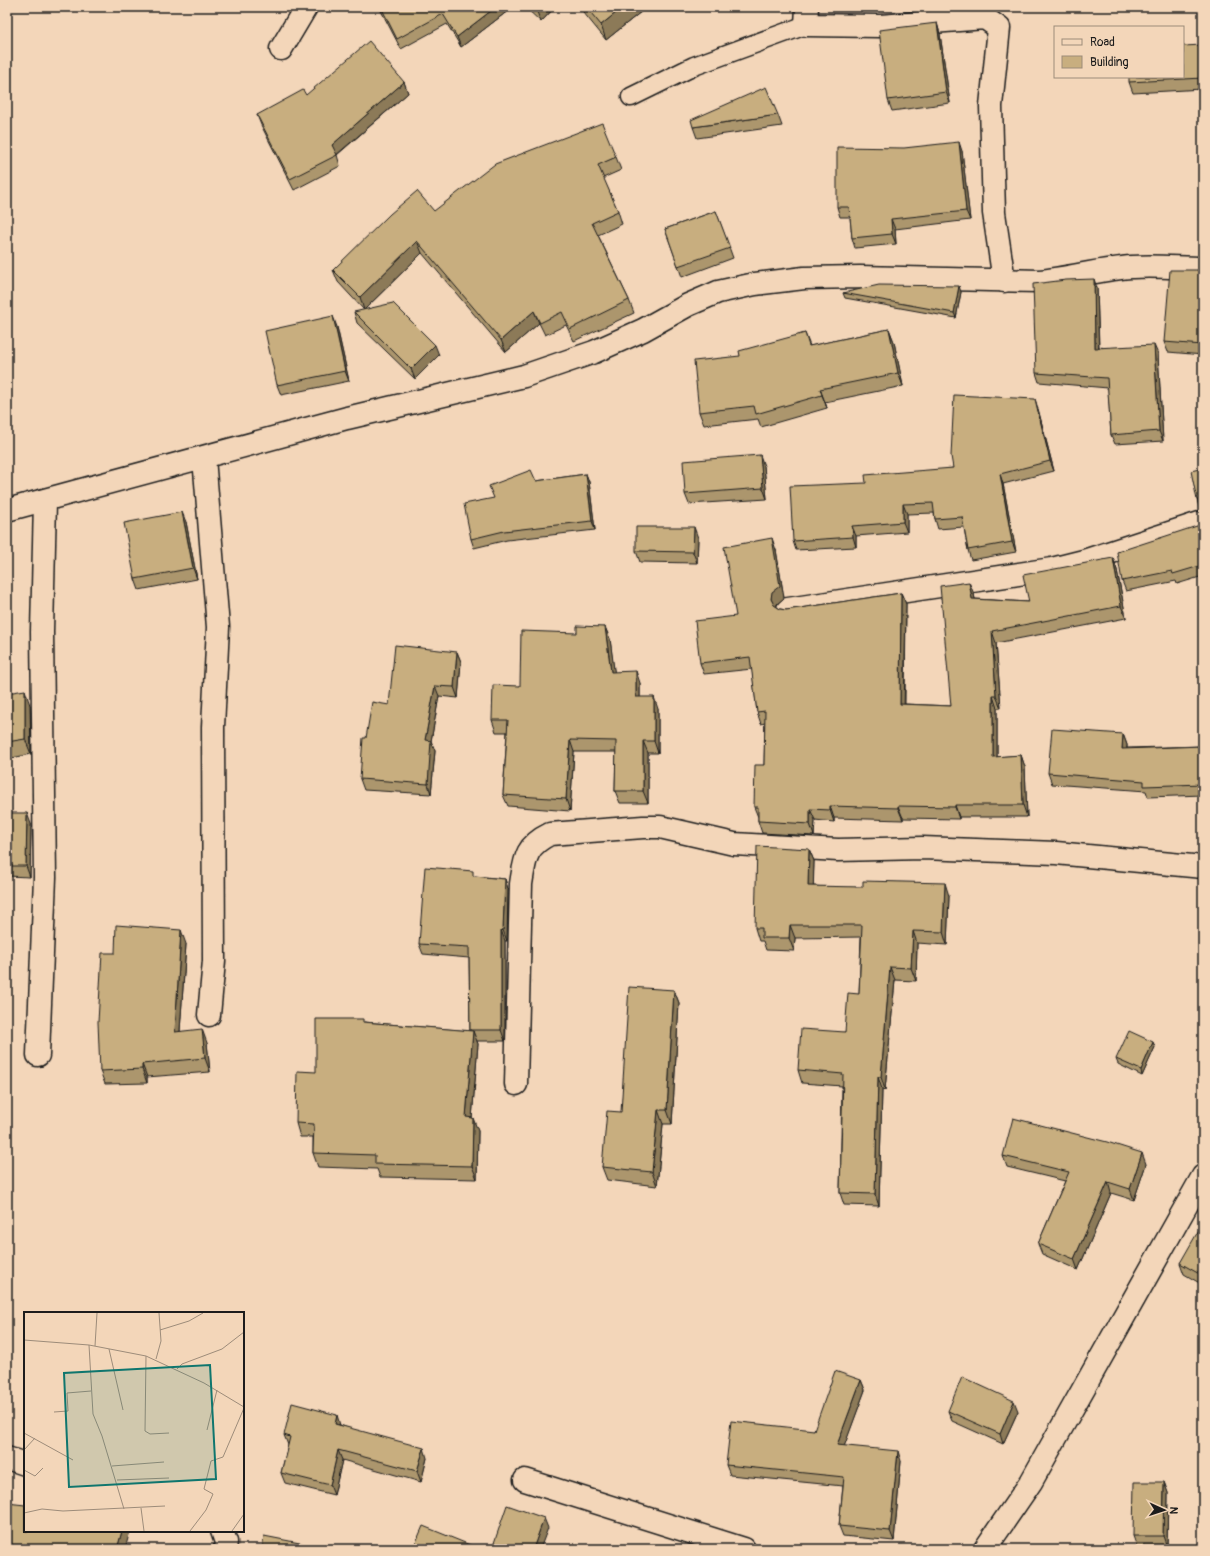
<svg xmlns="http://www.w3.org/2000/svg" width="1210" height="1556" font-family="Pangolin,sans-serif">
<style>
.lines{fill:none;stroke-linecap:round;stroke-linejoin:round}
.lane-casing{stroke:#1c1c1c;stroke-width:21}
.street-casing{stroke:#1c1c1c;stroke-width:25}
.lane{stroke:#f3d6b9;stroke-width:18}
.street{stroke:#f3d6b9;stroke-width:22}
.wall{fill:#ac966d;stroke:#1c1c1c}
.shaded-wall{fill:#8c7a59;stroke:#1c1c1c}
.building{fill:#c8ae7f;stroke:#1c1c1c}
.inset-road{fill:none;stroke:#9d8c7a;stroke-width:1}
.view{fill:#0f766e;fill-opacity:0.15;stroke:#0f766e;stroke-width:2}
.inset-edge{fill:none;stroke:#1c1c1c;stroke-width:2}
</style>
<rect width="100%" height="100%" fill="#f3d6b9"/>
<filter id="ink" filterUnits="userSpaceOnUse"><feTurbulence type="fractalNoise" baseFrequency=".025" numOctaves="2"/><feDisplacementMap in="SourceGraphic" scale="8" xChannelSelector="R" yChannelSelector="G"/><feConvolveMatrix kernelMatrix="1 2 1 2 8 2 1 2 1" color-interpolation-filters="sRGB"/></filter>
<g filter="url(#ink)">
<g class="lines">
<defs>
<polyline id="lane" points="631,97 694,66 806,25"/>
<g id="street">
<polyline points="807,7 806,25 880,26 985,18 999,28 991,106 994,213 1004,281"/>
<polyline points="281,49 306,7"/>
<polyline points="204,458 218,627 213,727 214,961 209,1015"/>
<path d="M7 510 347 418 524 376 594 352 643 330 688 305 718 292 755 284 804 278 860 277 1039 281C1070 278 1101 269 1132 267 1156 265 1180 268 1203 268"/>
<polyline points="788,609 1052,569 1084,561 1203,522"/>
<polyline points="38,1055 45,877 42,632 45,501"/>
<path d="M516 1084 521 884C525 859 525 846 550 834L643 827H660L734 844 838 850 922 848 1056 853 1203 867"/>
<polyline points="7,1458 25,1464"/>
<polyline points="525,1480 744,1549"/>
<polyline points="222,1531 226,1542 225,1549"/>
<polyline points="985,1549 1031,1482 1203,1176"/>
</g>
</defs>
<!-- lane casing -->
<use href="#lane" class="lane-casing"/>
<!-- street casing -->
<use href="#street" class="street-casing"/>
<!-- lane -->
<use href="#lane" class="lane"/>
<!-- street -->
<use href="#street" class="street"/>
</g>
<!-- wall -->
<g class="wall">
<polygon points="379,7 513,7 461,47 447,24 401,49"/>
<polygon points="525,7 555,7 541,22"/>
<polygon points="579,7 647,7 606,40"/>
<polygon points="937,23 940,34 950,103 892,111 888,100"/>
<polygon points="1203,45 1203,89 1133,93 1129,82"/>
<polygon points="404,82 408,93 337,155 340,166 294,190 261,125 257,115"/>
<polygon points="778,115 782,126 697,138 693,127"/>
<polygon points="962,151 970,220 895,229 896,244 855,248 852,238 850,217 840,217 837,207"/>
<polygon points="616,157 621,170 603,178 618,211 622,224 598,235 629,300 634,313 574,341 566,325 545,335 539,323 506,352 422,253 364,310 338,282 333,270"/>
<polygon points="716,211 733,258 682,277 665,229"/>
<polygon points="1203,269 1203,355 1168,352 1164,342 1200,270"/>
<polygon points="1097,288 1099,347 1158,354 1163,441 1115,444 1111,435 1108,388 1039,382 1036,373"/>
<polygon points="961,292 956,318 845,298 843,293"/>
<polygon points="354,312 439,355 415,379 357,323"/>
<polygon points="337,327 349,381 281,395 277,385"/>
<polygon points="889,329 894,342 903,386 825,402 827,408 761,427 758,419 704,425 699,412 740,356 805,333 810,346"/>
<polygon points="1038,409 1054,471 1003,484 1016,552 971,560 968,550 964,527 938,529 935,519 934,513 907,514 907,532 856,536 856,547 796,550 793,541 866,483 953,468"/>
<polygon points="764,466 767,499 689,504 685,494"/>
<polygon points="1203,468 1203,511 1200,510 1197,500"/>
<polygon points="586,474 589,482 595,530 507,540 474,548 471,539 494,498 536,481"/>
<polygon points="186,522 197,579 139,590 135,579"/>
<polygon points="1203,524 1203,576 1177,584 1176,581 1126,591 1122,581"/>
<polygon points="698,538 697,563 640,562 636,551"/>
<polygon points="776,550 784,598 777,604 776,606 780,609 786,610 901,593 906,604 905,704 951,706 974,594 975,599 1029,602 1113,558 1117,570 1126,618 996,643 1001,708 997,708 997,757 1021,755 1025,767 1027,817 959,817 959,819 903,818 903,820 834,818 834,822 815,820 814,836 762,833 758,821 758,817 754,807 764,765 765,723 761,724 757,712 752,669 704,674 700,663 736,616"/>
<polygon points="605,627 610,639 614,672 640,683 640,697 658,709 658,753 648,753 648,803 620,803 615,791 616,752 574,752 570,811 508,806 503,795 507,732 496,732 492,720 520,686 577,633"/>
<polygon points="457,652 461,662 458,698 439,696 431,741 435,751 431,794 364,790 360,779 366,738 389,705"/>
<polygon points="7,693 30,705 31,754 7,759"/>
<polygon points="1123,734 1127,745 1127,748 1203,746 1203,795 1148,797 1146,791 1052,784 1048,773"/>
<polygon points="7,813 31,824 30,877 7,876"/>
<polygon points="809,849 814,861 813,886 949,896 947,945 917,943 916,981 895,980 885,1090 882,1089 879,1206 844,1205 840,1193 842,1086 802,1083 798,1070 845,1032 859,994 861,937 795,938 794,951 766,950 763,941 759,941 755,928"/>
<polygon points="475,876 505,879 508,889 507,941 505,941 505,1041 477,1041 478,1044 472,1118 478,1131 477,1179 380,1177 377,1169 318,1167 313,1153 313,1137 300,1137 296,1123 316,1072 364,1022 470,1031 469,958 423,954 419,944"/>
<polygon points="186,944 180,1031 207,1043 210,1072 147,1077 147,1083 105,1084 100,1071 115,953"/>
<polygon points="674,990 679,1003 672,1124 663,1124 657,1186 607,1180 602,1167 621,1112"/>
<polygon points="1155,1047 1142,1076 1118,1064 1116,1059"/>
<polygon points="1003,1156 1146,1164 1134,1200 1111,1193 1078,1270 1042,1254 1038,1244 1065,1181 1007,1167"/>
<polygon points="1203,1230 1203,1285 1184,1274 1180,1263"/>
<polygon points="861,1380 865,1390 844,1446 901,1461 894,1541 843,1536 839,1526 843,1486 730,1475 726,1465 814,1430"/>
<polygon points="948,1411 1018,1411 1003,1444 952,1421"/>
<polygon points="340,1425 427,1458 421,1482 342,1460 334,1495 285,1483 281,1473 288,1445 284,1435"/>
<polygon points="1164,1482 1168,1493 1167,1547 1137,1547 1133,1536"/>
</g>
<!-- shaded-wall -->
<g class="shaded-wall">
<polygon points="496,7 513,7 461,47 457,37"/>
<polygon points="542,7 555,7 541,22 537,12"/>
<polygon points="623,7 647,7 606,40 601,25"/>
<polygon points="937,23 940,34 950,103 946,92"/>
<polygon points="404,82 408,93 335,156 332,145"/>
<polygon points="959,142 962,151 970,220 966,211"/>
<polygon points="891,219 895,229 896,244 892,234"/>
<polygon points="417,241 422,253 364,310 360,297"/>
<polygon points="1094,279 1097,288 1099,357 1095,348"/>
<polygon points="959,286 961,292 956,318 954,313"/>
<polygon points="534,311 539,323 506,352 501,340"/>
<polygon points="333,316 337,327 349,381 345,371"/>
<polygon points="889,329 894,342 903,386 898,373"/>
<polygon points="435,345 439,355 415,379 411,369"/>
<polygon points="1154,345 1158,354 1163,441 1159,431"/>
<polygon points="820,389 825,402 827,408 822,395"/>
<polygon points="1035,399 1038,409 1054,471 1050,461"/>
<polygon points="760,455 764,466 767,499 763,488"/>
<polygon points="586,474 589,482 595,530 592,521"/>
<polygon points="1000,474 1003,484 1016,552 1012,542"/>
<polygon points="903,504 907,514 907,532 903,522"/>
<polygon points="182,512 186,522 197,579 193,568"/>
<polygon points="852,526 856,536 856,547 853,537"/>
<polygon points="694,527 698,538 697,563 693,552"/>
<polygon points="772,538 776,550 784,598 777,604 776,610 771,599"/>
<polygon points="1113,558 1117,570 1126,618 1121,606"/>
<polygon points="969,582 974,594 977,611 972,599"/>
<polygon points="901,593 906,604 904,716 900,704"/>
<polygon points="605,627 610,639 616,684 611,672"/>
<polygon points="992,631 996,643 1001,708 996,696"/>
<polygon points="457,652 461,662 458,698 454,687"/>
<polygon points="636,671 640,683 640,709 636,697"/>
<polygon points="435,686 439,696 431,741 435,751 431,794 428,784 425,740"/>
<polygon points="25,690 30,705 31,754 25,739"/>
<polygon points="993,696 997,708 997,769 993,757"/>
<polygon points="654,697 658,709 658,753 654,741"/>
<polygon points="1123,734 1127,745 1126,759 1122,749"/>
<polygon points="570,740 574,752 570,811 566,799"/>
<polygon points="643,741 648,753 648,803 643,791"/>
<polygon points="1021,755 1025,767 1027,817 1023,805"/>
<polygon points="955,805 959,817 959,819 955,807"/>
<polygon points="830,806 834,818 834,822 830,810"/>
<polygon points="898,806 903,818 903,820 898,808"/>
<polygon points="810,809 815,820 814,836 810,824"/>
<polygon points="27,813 31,824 30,877 26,866"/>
<polygon points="809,849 814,861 813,899 808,886"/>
<polygon points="505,879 508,889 507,941 503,930"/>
<polygon points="945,883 949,896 947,945 943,932"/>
<polygon points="790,925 795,938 794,951 789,938"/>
<polygon points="181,930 186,944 179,1045 175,1032"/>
<polygon points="501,930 505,941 505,1041 501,1030"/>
<polygon points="913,931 917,943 916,981 911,968"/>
<polygon points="890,967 895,980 885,1090 881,1077"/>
<polygon points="674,990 679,1003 672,1124 667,1110"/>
<polygon points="202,1029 207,1043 210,1072 205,1058"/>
<polygon points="473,1031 478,1044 471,1131 466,1117"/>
<polygon points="1153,1042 1155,1047 1142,1076 1141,1070"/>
<polygon points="142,1064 147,1077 147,1083 142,1069"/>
<polygon points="878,1077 882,1089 879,1206 875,1194"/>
<polygon points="658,1110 663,1124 657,1186 652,1172"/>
<polygon points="473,1118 478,1131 477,1179 472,1166"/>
<polygon points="1142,1153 1146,1164 1134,1200 1130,1189"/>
<polygon points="1108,1182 1111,1193 1078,1270 1074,1259"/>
<polygon points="861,1380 865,1390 841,1455 837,1445"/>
<polygon points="1014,1401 1018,1411 1003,1444 1000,1434"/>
<polygon points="337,1415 340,1425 335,1424"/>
<polygon points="424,1448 427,1458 421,1482 417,1471"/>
<polygon points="338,1450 342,1460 334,1495 330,1485"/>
<polygon points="898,1451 901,1461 894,1541 890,1531"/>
<polygon points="1164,1482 1168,1493 1167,1547 1163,1536"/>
<polygon points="544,1518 548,1528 540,1549 533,1549"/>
<polygon points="122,1531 130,1531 125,1549 117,1549"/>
</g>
<!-- building -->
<g class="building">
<polygon points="381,7 496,7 457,37 443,14 397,39"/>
<polygon points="532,7 542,7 537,12"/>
<polygon points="586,7 623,7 601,25"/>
<polygon points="937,23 946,92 888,100 879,30"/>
<polygon points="369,41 404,82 332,145 337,155 290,179 257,115 303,90 306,95"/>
<polygon points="1203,45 1203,78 1129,82 1129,77 1183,77 1183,46"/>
<polygon points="766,87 778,115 693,127 691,120"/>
<polygon points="602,123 616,157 598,165 618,211 592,223 629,300 570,329 562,312 540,323 534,311 501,340 417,241 360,297 333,270 390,214 417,191 434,211 495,164"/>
<polygon points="959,142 966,211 891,219 892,234 852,238 849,207 837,207 837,147 904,148"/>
<polygon points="716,211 730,248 678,266 665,229"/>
<polygon points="1203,269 1203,345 1164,342 1170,270 1200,270"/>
<polygon points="1094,279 1095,348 1154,345 1159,431 1111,435 1107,378 1036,373 1033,284 1066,280"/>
<polygon points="879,285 959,286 954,313 843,293"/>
<polygon points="393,303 435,345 411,369 354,312"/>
<polygon points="333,316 345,371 277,385 265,331"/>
<polygon points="889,329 898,373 820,389 822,395 756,414 754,406 699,412 694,361 740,356 739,351 805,333 809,346"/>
<polygon points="954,395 1035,399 1050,461 1000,474 1012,542 968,550 962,517 935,519 933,503 903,504 903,522 852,526 853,537 793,541 790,486 866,483 865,475 953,468 951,456"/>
<polygon points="760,455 763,488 685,494 683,461"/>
<polygon points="1203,468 1203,501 1197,500 1191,471"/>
<polygon points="531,470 536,481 586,474 592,521 504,531 471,539 464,504 494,498 489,486"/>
<polygon points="182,512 193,568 135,579 124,523"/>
<polygon points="1203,524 1203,565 1173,574 1172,571 1122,581 1117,552"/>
<polygon points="636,527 694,527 693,552 636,551"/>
<polygon points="772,538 780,586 772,592 771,599 774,605 780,609 786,610 901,593 900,704 951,706 940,586 969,582 972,599 1029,602 1023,575 1113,558 1121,606 992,631 996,696 993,696 993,757 1021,755 1023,805 955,805 955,807 898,806 898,808 830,806 830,810 810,809 810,824 758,821 758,807 754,807 755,765 764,765 765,711 757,712 750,657 700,663 695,621 736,616 724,547"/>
<polygon points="577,626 605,627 611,672 636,671 636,697 654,697 654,741 643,741 643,791 615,791 616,741 570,740 566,799 503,795 508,720 492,720 493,685 520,686 521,631 577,633"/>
<polygon points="395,645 457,652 454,687 435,686 425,740 431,741 428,784 360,779 363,738 366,738 372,702 389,705"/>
<polygon points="25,690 25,739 7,742 7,693"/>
<polygon points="1052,729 1123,734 1122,749 1203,746 1203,784 1144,786 1144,781 1048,773"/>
<polygon points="7,813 27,813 26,866 7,866"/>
<polygon points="757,846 809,849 808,886 863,887 863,881 945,883 943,932 913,931 911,968 890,967 881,1077 878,1077 875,1194 840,1193 843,1074 798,1070 801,1029 845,1032 848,993 859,994 862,925 790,925 789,938 762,938 762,928 755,928"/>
<polygon points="425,867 473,871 473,876 505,879 503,930 501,930 501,1030 470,1030 469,947 419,944"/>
<polygon points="116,925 181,930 175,1032 202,1029 205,1058 142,1064 142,1069 100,1071 98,1022 102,953 115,953"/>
<polygon points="629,987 674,990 667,1110 658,1110 652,1172 602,1167 607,1111 621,1112"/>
<polygon points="316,1019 363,1019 363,1022 473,1031 466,1117 473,1118 472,1166 375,1164 375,1155 313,1153 314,1124 296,1123 297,1071 316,1072"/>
<polygon points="1129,1031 1153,1042 1141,1070 1116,1059"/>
<polygon points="1013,1118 1107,1142 1142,1153 1130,1189 1108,1182 1074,1259 1038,1244 1069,1172 1003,1156"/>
<polygon points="1200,1228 1203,1230 1203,1276 1180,1263"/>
<polygon points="835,1371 861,1380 837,1445 898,1451 890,1531 839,1526 844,1477 726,1465 731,1421 814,1430"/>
<polygon points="962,1377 1014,1401 1000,1434 948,1411"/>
<polygon points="292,1403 337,1415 335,1424 424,1448 417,1471 338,1450 330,1485 281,1473 290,1437 284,1435"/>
<polygon points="1134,1482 1164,1482 1163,1536 1133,1536"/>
<polygon points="7,1503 25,1505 25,1531 122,1531 117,1549 7,1549"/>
<polygon points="507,1505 544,1518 533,1549 492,1549"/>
<polygon points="423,1526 480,1549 413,1549"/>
<polygon points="264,1536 320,1547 320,1549 262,1549"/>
<polygon points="649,1546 654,1549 647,1549"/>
</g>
</g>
<!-- overview -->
<g transform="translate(24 1312)">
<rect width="220" height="220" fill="#f3d6b9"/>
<path class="inset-road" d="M136 18 165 9 179 1M0 28 65 33 122 44 180 71 220 95M65 33 69 102 78 124 100 197M71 34 73 1M85 37 99 98M122 44 121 119 126 122 145 121M132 47 137 29 135 1M153 57 158 52 198 37 220 20M30 100 44 99 43 81 67 79M183 118 193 78M0 121 49 148M0 138 11 126M88 154 140 150M0 158 11 164 19 156M93 168 145 166M117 196 120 219M0 201 18 197 39 199 141 194M166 219 182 198 189 182 180 177 187 149 199 145 220 96M208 219 220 202"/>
<path class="view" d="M186 53 192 167 45 175 40 61Z"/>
<rect width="220" height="220" class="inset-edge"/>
</g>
<!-- margin -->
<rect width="1210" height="1556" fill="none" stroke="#f3d6b9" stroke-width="24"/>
<rect x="12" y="12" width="1186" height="1532" fill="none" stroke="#1c1c1c" stroke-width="1.5" filter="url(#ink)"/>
<!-- legend -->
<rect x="1054" y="26" width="130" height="52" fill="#f3d6b9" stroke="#9d8c7a"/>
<rect x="1062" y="39" width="20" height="6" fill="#f3d6b9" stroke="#9d8c7a"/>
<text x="1090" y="46" font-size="12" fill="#1c1c1c">Road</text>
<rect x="1062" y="56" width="20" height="12" fill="#c8ae7f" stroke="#9d8c7a"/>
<text x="1090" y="66" font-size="12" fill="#1c1c1c">Building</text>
<!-- north arrow -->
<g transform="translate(1164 1510) rotate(93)" stroke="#f3d6b9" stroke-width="3" paint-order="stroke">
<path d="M0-3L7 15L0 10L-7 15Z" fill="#1c1c1c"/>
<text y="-6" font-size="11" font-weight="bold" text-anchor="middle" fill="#1c1c1c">N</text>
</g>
</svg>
